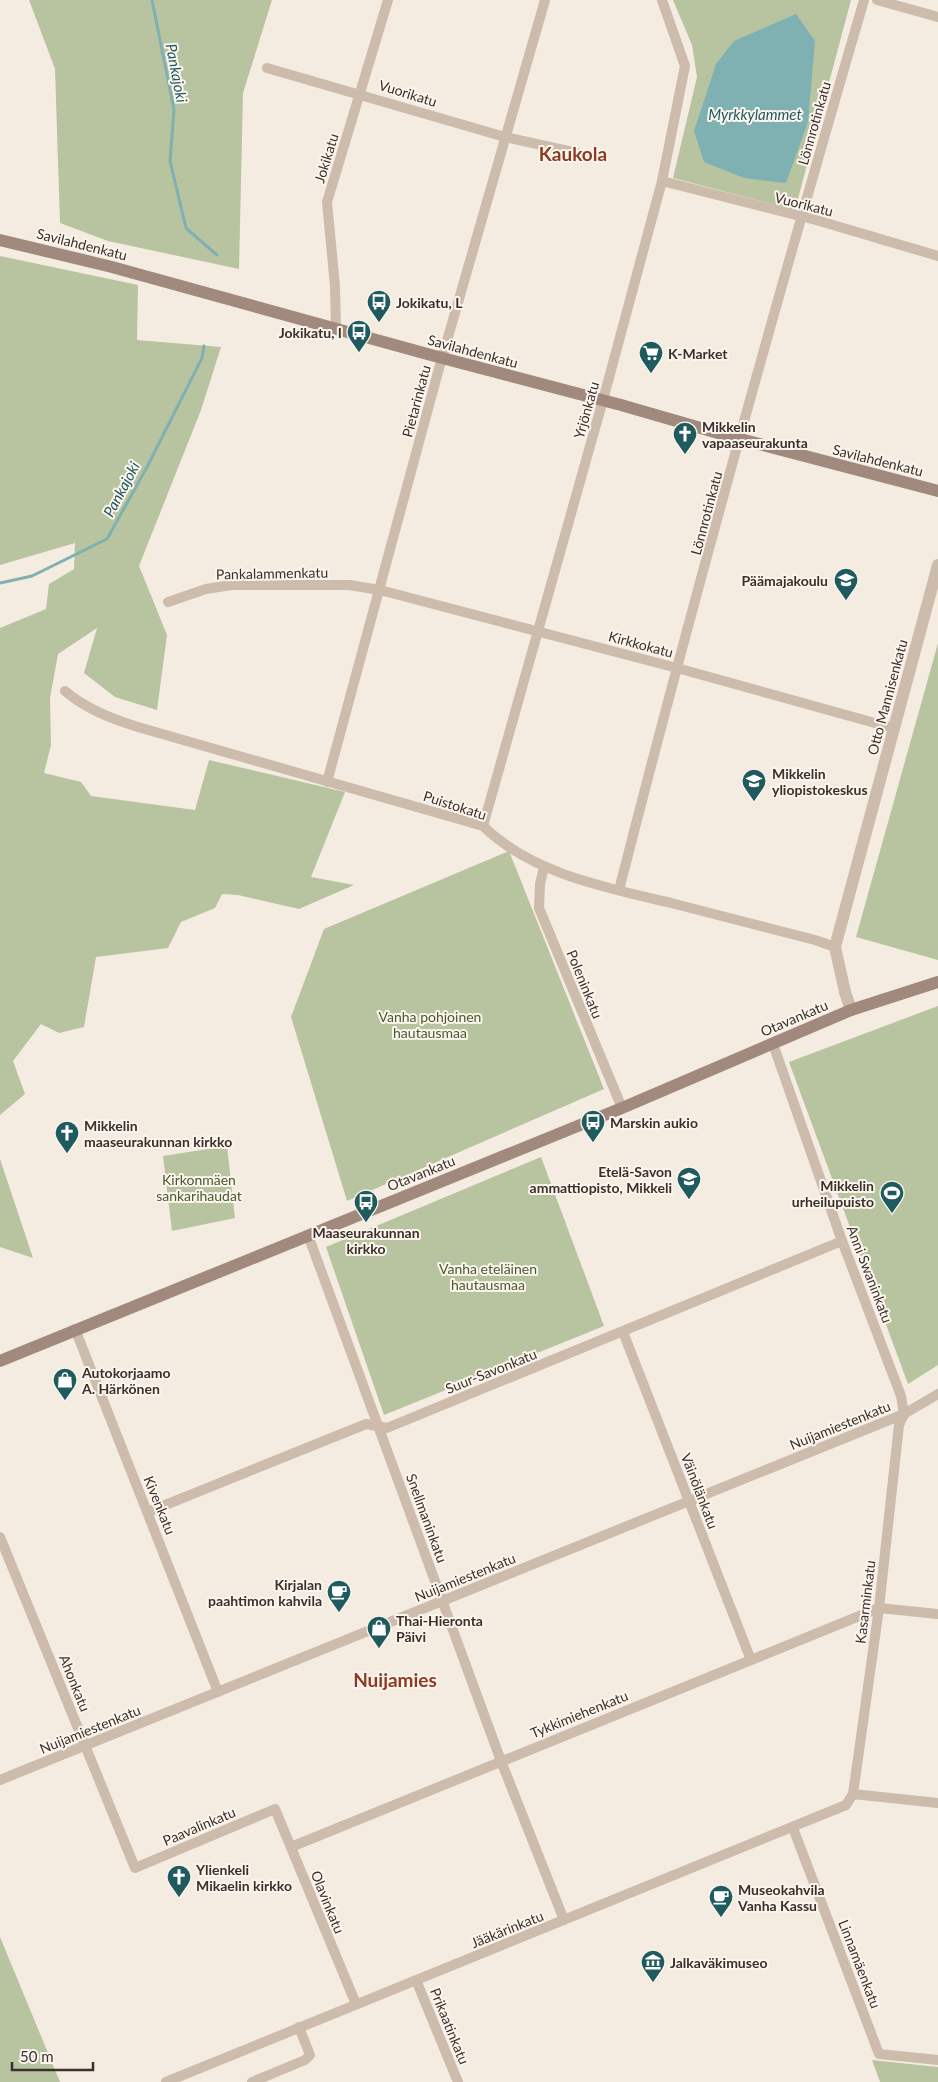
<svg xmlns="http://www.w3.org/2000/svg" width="938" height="2082" font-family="Lato,sans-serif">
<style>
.green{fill:#b8c4a0}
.water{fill:#7fb0b2}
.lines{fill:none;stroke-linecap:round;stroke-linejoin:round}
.stream{stroke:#7fb0b2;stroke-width:3}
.minor{stroke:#cdbbac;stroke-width:10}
.tertiary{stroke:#cdbbac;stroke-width:12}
.secondary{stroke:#a18a7d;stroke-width:12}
.labels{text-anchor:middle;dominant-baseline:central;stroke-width:4;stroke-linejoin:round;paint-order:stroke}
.street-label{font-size:14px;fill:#3b302b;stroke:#fbf5ee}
.poi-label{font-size:14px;font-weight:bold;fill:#3b302b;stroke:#fbf5ee;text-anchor:start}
.park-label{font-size:14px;fill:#4a5a2e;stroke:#fbf5ee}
.water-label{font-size:15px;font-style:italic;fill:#1f5a5e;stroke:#fbf5ee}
.district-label{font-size:19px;font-weight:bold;fill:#8c3b22;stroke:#fbf5ee}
</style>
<rect width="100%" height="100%" fill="#f4ebe1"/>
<!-- green -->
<g class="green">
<polygon points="29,0 272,0 243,93 239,269 108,241 60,223 55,69"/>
<polygon points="673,0 851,0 795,210 673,178 697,77 692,45"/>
<polygon points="0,256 138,285 137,340 221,347 201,410 139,566 167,635 157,710 115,697 84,673 97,628 58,654 50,698 51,745 44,773 81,782 91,796 195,810 209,760 345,792 311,877 354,885 299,909 238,895 222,894 215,908 181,922 168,948 96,957 84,1027 59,1033 41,1024 13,1061 25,1094 0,1115 0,628 46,609 49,584 74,569 75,543 0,565"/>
<polygon points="938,643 938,960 856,937"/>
<polygon points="509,851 604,1089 347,1201 291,1017 324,929"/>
<polygon points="938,1006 938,1365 908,1384 789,1062"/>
<polygon points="227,1146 235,1218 172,1231 163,1156"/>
<polygon points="541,1157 604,1326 384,1415 326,1247"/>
<polygon points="0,1159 33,1258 0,1247"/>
<polygon points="0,1937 60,2082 0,2082"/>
<polygon points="872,2060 938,2067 938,2082 880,2082"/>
</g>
<!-- water -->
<polygon class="water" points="796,14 815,41 808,122 786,183 744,178 704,162 694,131 716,64 734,41"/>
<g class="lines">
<!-- stream -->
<g class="stream">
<polyline points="152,0 174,110 170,161 186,228 217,255"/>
<polyline points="0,583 32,576 107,539 147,467 202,358 204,346"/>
</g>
<!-- minor -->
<g class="minor">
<polyline points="877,0 938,17"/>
<polyline points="267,68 505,137 577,153"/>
<polyline points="662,181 816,220 938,256"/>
<polyline points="336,329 335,286 327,202 388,0"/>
<polyline points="168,602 206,589 231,585 349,585 380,590 677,668 893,728"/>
<path d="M65 691C86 709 112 719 138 727L483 826C533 875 609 888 675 904 722 916 768 928 815 940L835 947"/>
<polyline points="327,782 438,372 545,0"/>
<polyline points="483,826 603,400 662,181 685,66 662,0"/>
<polyline points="544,867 540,884 539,908 622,1108"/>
<path d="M619 890C695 592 778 295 864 0"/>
<polyline points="773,1044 842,1241 901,1396 904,1414"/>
<polyline points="308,1235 501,1761 564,1920"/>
<polyline points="75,1329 218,1692"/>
<polyline points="623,1332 751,1660"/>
<polyline points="148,1512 366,1424 387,1428 842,1241"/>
<polyline points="0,1537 135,1868 275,1809 356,2004"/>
<polyline points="0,1780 904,1414 938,1394"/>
<polyline points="853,1794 938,1803"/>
<polyline points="793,1828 879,2054 938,2060"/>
<polyline points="291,1847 879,1608 938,1614"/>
<polyline points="416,1980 458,2082"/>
<polyline points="166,2082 846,1805 853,1794 879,1608 899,1425 904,1414"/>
<polyline points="252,2082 305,2060 310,2055 299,2027"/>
</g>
<!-- tertiary -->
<polyline class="tertiary" points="851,1010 845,992 835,947 938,565"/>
<!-- secondary -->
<g class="secondary">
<polyline points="0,240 112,267 431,355 621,405 725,435 938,491"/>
<polyline points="0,1361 622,1108 851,1010 938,982"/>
</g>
</g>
<!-- icons -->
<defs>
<symbol id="bus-pin" viewBox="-11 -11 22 30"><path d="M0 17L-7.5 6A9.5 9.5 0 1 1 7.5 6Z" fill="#1f5a5e" stroke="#fbf5ee"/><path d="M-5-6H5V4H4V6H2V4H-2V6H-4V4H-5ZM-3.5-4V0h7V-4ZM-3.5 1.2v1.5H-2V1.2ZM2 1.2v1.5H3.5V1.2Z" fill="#fff"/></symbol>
<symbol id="supermarket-pin" viewBox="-11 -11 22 30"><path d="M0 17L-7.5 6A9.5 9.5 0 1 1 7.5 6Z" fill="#1f5a5e" stroke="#fbf5ee"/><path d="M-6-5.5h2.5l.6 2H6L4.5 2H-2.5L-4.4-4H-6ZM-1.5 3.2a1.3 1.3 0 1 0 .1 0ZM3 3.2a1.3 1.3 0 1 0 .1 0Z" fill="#fff"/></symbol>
<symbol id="church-pin" viewBox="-11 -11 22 30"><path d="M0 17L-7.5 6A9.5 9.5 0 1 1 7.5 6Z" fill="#1f5a5e" stroke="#fbf5ee"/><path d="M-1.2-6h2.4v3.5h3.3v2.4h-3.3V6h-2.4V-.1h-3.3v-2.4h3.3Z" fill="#fff"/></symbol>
<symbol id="school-pin" viewBox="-11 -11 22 30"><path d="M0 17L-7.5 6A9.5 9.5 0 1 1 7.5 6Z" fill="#1f5a5e" stroke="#fbf5ee"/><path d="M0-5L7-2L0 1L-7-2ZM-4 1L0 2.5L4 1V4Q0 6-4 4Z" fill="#fff"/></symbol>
<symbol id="university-pin" viewBox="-11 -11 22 30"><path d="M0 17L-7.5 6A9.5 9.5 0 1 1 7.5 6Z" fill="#1f5a5e" stroke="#fbf5ee"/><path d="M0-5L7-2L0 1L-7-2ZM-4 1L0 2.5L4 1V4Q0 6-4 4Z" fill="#fff"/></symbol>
<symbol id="stadium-pin" viewBox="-11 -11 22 30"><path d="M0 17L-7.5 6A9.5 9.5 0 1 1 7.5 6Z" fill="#1f5a5e" stroke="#fbf5ee"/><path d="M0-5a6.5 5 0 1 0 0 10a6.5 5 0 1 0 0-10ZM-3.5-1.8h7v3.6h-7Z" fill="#fff"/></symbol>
<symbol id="shop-pin" viewBox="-11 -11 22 30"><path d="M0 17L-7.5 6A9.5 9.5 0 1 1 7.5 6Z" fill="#1f5a5e" stroke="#fbf5ee"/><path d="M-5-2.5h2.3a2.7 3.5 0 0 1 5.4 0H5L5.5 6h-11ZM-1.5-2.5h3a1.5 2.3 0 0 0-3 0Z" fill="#fff"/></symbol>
<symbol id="cafe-pin" viewBox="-11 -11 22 30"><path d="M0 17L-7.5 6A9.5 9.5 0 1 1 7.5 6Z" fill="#1f5a5e" stroke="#fbf5ee"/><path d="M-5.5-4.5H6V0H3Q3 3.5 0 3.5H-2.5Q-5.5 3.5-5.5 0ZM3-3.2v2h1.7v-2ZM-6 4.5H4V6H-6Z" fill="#fff"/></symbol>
<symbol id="museum-pin" viewBox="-11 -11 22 30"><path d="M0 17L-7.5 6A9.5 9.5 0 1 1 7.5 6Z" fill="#1f5a5e" stroke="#fbf5ee"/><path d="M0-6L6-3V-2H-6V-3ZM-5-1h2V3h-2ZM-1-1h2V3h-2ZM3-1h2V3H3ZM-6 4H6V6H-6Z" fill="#fff"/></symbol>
</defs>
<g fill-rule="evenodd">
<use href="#bus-pin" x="365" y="288" width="28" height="38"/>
<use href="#bus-pin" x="345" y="318" width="28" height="38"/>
<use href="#supermarket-pin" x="637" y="339" width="28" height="38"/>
<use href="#church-pin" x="671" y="420" width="28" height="38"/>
<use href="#school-pin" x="832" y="566" width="28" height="38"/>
<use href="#university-pin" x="740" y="767" width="28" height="38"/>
<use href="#bus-pin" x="579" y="1108" width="28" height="38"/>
<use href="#church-pin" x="53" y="1119" width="28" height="38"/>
<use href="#school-pin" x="675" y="1165" width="28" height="38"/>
<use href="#stadium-pin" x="878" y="1179" width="28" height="38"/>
<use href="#bus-pin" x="352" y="1188" width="28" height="38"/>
<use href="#shop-pin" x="51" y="1366" width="28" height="38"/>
<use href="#cafe-pin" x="325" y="1578" width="28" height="38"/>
<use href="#shop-pin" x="365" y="1614" width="28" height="38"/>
<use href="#church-pin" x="165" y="1863" width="28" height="38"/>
<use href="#cafe-pin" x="707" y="1883" width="28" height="38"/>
<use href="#museum-pin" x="639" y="1948" width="28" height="38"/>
</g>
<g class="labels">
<!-- street labels -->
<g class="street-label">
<text transform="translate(408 93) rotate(17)">Vuorikatu</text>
<text transform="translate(814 123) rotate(-74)">Lönnrotinkatu</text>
<text transform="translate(326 158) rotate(-73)">Jokikatu</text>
<text transform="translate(804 204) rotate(14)">Vuorikatu</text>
<text transform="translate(82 244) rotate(14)">Savilahdenkatu</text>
<text transform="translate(473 351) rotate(15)">Savilahdenkatu</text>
<text transform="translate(416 401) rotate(-75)">Pietarinkatu</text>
<text transform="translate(586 410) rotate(-74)">Yrjönkatu</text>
<text transform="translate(878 460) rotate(14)">Savilahdenkatu</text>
<text transform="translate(706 513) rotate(-75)">Lönnrotinkatu</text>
<text transform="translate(272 573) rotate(-1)">Pankalammenkatu</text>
<text transform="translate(641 644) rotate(15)">Kirkkokatu</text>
<text transform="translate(887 697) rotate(-75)">Otto Mannisenkatu</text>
<text transform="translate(455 805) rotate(18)">Puistokatu</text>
<text transform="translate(585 984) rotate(68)">Poleninkatu</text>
<text transform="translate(794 1018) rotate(-23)">Otavankatu</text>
<text transform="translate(421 1173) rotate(-22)">Otavankatu</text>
<text transform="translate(870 1274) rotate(69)">Anni Swaninkatu</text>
<text transform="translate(491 1371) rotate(-22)">Suur-Savonkatu</text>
<text transform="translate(840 1425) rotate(-22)">Nuijamiestenkatu</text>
<text transform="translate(700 1491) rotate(69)">Väinölänkatu</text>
<text transform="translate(160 1505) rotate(68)">Kivenkatu</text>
<text transform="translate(427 1518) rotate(70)">Snellmaninkatu</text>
<text transform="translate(465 1577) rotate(-22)">Nuijamiestenkatu</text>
<text transform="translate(865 1602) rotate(-83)">Kasarminkatu</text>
<text transform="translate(75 1683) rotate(68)">Ahonkatu</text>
<text transform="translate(579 1714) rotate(-22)">Tykkimiehenkatu</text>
<text transform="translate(90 1729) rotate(-22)">Nuijamiestenkatu</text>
<text transform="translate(199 1826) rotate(-23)">Paavalinkatu</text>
<text transform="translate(328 1902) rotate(68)">Olavinkatu</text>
<text transform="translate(507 1929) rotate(-22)">Jääkärinkatu</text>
<text transform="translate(860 1964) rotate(69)">Linnamäenkatu</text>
<text transform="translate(450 2026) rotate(68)">Prikaatinkatu</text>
</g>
<!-- poi labels -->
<g class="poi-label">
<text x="396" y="302">Jokikatu, L</text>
<text x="342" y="332" text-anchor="end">Jokikatu, I</text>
<text x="668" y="353">K-Market</text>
<text x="702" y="426">Mikkelin<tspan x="702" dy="16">vapaaseurakunta</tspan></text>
<text x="828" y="580" text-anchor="end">Päämajakoulu</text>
<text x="772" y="773">Mikkelin<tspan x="772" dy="16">yliopistokeskus</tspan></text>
<text x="610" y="1122">Marskin aukio</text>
<text x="84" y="1125">Mikkelin<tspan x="84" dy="16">maaseurakunnan kirkko</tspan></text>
<text x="672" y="1171" text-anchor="end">Etelä-Savon<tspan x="672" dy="16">ammattiopisto, Mikkeli</tspan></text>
<text x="874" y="1185" text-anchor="end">Mikkelin<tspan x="874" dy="16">urheilupuisto</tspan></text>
<text x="366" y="1232" text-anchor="middle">Maaseurakunnan<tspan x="366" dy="16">kirkko</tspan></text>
<text x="82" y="1372">Autokorjaamo<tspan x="82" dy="16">A. Härkönen</tspan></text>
<text x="322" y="1584" text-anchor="end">Kirjalan<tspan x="322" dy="16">paahtimon kahvila</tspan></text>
<text x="396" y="1620">Thai-Hieronta<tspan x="396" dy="16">Päivi</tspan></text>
<text x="196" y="1869">Ylienkeli<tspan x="196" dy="16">Mikaelin kirkko</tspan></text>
<text x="738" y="1889">Museokahvila<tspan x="738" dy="16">Vanha Kassu</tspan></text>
<text x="670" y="1962">Jalkaväkimuseo</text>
</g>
<!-- park labels -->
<g class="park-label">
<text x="430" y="1016">Vanha pohjoinen<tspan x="430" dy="16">hautausmaa</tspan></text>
<text x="199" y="1179">Kirkonmäen<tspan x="199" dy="16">sankarihaudat</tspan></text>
<text x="488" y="1268">Vanha eteläinen<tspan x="488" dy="16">hautausmaa</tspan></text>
</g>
<!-- water labels -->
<g class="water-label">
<text transform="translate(177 73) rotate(79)">Pankajoki</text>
<text x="755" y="114">Myrkkylammet</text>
<text transform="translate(121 489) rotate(-62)">Pankajoki</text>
</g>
<!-- district labels -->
<g class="district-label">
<text x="573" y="153">Kaukola</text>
<text x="395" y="1679">Nuijamies</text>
</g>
</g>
<!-- scale -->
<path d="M12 2062v8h81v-8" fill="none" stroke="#3b302b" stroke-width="2.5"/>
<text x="20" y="2062" font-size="15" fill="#3b302b" stroke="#fbf5ee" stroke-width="4" paint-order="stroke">50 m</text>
</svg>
